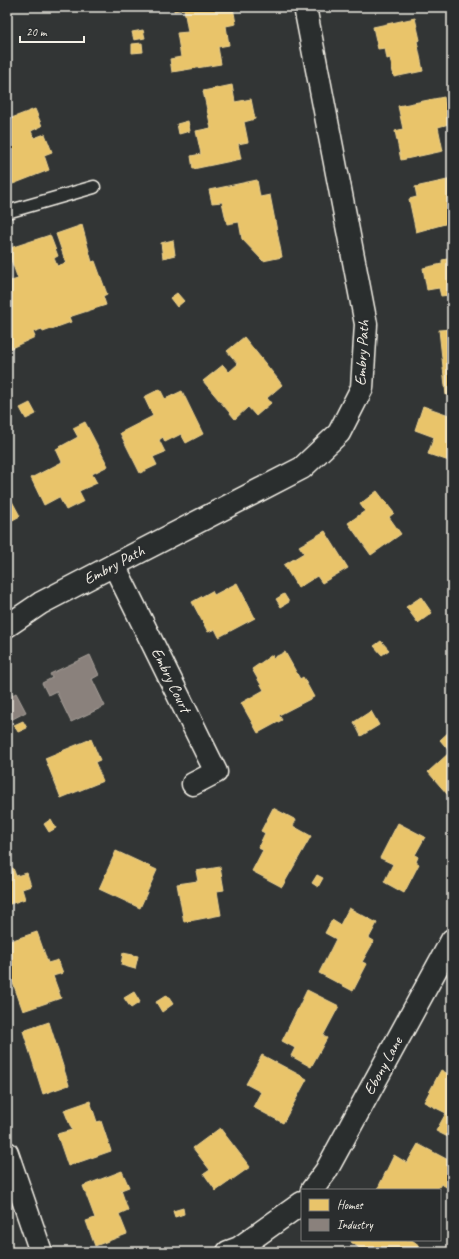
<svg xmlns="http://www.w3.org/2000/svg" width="459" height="1259" font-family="Caveat,sans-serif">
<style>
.homes{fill:#e9c46a;stroke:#ecd290}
.industry{fill:#8a817c;stroke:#aaa39c}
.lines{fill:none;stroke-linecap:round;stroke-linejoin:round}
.service-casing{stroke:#f4f1e8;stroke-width:15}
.minor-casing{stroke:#f4f1e8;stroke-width:25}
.tertiary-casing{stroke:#f4f1e8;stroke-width:25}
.service{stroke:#2a2d2e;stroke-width:12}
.minor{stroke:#2a2d2e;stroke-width:22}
.tertiary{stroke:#2a2d2e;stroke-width:22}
.labels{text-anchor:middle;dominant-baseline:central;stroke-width:4;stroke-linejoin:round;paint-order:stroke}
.street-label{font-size:16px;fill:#f4f1e8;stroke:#2a2d2e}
</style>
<rect width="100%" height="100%" fill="#323535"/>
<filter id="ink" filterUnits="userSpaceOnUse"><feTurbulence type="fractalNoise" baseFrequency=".025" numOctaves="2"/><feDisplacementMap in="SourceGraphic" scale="8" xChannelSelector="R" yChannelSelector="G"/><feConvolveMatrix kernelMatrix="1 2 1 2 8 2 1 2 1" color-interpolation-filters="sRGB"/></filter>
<g filter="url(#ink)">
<!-- homes -->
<g class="homes">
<polygon points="174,7 233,7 236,24 226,26 229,45 218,47 221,64 172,72 170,59 181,57 177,33 188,32 184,9 174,11"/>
<polygon points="415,18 420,40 417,41 423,71 394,77 390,58 387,59 385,48 378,49 373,27"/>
<polygon points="143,30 145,38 134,40 132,32"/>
<polygon points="142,43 143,52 132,53 132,44"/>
<polygon points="232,85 235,102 251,99 255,119 244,122 248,142 238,144 241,159 193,169 191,156 201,154 196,131 211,128 203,91"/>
<polygon points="444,97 449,124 438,127 443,151 401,160 395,131 403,129 398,106"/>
<polygon points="35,109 42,126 31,131 34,138 45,134 52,152 44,155 49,170 13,184 11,178 7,181 7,115 9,119"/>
<polygon points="188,121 190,131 179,134 177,124"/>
<polygon points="452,179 452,222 416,232 409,199 417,197 415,187"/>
<polygon points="257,180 260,197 270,195 282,257 263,261 242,239 239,222 227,224 222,202 212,203 209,190"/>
<polygon points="82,225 92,262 95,261 107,294 103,296 106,305 69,317 71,322 43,332 42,329 33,332 35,337 7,350 7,270 11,281 18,279 7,249 50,235 58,256 54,258 57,266 66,263 56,234"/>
<polygon points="173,240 175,255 163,258 161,243"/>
<polygon points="452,258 452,306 451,306 449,295 441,296 439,288 427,290 423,268 442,264 442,260"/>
<polygon points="177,293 184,301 177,307 170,298"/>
<polygon points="452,329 452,395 446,395 439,330"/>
<polygon points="244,337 277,378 282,385 267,398 271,403 256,416 248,407 235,419 203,381 223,365 229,372 238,364 227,351"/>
<polygon points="160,389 165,399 182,391 203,434 186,443 181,434 165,442 163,437 159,440 165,452 153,457 157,465 140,473 120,433 153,416 144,397"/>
<polygon points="30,403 36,414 26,419 20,408"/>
<polygon points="423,406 452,416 452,462 428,454 434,437 415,430"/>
<polygon points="85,422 108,466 92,474 97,483 79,491 84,501 66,510 59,497 44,505 31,478 62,462 56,449 78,437 73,428"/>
<polygon points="377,491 394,513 389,517 401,534 371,555 348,523 365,511 360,504"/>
<polygon points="7,492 20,516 7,523"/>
<polygon points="325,531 348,568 322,583 317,576 298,588 284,565 304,553 299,546"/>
<polygon points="237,583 255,618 219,637 215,629 208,632 192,602 212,591 214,595"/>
<polygon points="284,594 289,602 281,607 276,599"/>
<polygon points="421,597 432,613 418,623 406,607"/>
<polygon points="381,641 389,650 382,655 374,646"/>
<polygon points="285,652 300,679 303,677 314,697 279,715 282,720 258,733 241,703 264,690 252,669 272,655 273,658"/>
<polygon points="371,711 379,725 361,736 354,722"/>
<polygon points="23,721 27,728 18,732 14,725"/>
<polygon points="452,729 452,792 448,795 428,772 450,752 440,740"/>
<polygon points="91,739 100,760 95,762 103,781 61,798 45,758"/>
<polygon points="273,808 296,820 293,826 311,836 282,887 252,871 263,850 258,848 265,833 261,831"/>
<polygon points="51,819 56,828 49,832 44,824"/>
<polygon points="398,823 425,837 415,855 418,857 416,862 419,864 404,893 384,882 393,864 380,858"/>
<polygon points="116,851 157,870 140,908 99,889"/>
<polygon points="220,867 224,890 217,891 221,915 184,922 177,884 198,881 196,871"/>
<polygon points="13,868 16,876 27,873 31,886 22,889 25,899 7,905 7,870"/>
<polygon points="317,875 323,878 318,887 312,883"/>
<polygon points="349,908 377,923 369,938 374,941 362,962 367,964 353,991 319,973 336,939 325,933 332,920 340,925"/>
<polygon points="37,932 48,963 58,960 63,973 53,976 61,998 23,1011 9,972 7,973 7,942"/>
<polygon points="123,953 138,956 135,969 121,965"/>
<polygon points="307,990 339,1006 323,1036 327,1038 311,1067 291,1056 295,1048 282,1041"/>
<polygon points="134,992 140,1002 131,1008 124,998"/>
<polygon points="167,995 173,1004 162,1012 156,1002"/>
<polygon points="49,1022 69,1085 43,1094 23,1031"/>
<polygon points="452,1047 452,1056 448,1054"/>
<polygon points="262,1055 307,1079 283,1123 253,1107 261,1092 246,1084"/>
<polygon points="441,1070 452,1076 452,1139 436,1131 446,1113 424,1102"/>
<polygon points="90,1101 97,1122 101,1121 111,1151 68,1166 57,1134 72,1130 64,1110"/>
<polygon points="220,1128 250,1167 216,1191 204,1174 210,1170 193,1148"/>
<polygon points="418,1144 452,1162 449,1172 452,1173 452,1190 441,1184 437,1190 381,1190 378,1188 394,1155 407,1163"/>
<polygon points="122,1171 129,1187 121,1190 128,1210 119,1214 127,1234 95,1246 86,1221 95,1218 83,1186"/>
<polygon points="183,1208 184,1214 175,1217 173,1211"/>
<polygon points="352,1240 412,1240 420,1246 416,1252 365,1252 351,1242"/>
</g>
<!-- industry -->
<g class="industry">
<polygon points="90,655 99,675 92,679 105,706 71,722 56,691 48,695 42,683 52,678 50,674"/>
<polygon points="16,693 26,712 7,722 7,698"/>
</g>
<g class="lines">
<defs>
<polyline id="service" points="7,212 94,187"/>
<g id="minor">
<polyline points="114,565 216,772 193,784"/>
<polyline points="7,1153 41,1252"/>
<polyline points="312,1190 326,1171 452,940"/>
<polyline points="228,1252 239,1248 302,1203"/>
</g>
<polyline id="tertiary" points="7,626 41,603 114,565 302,468 339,433 362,388 366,324 305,7"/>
</defs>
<!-- service casing -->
<use href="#service" class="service-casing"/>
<!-- minor casing -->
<use href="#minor" class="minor-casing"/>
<!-- tertiary casing -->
<use href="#tertiary" class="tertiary-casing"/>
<!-- service -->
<use href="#service" class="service"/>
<!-- minor -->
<use href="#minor" class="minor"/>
<!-- tertiary -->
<use href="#tertiary" class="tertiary"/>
</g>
</g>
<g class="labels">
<!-- street labels -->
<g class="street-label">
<text transform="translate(362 353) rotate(-87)">Embry Path</text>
<text transform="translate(114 565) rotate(-28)">Embry Path</text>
<text transform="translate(171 680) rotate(64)">Embry Court</text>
<text transform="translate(383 1066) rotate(-61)">Ebony Lane</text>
</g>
</g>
<!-- margin -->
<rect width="459" height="1259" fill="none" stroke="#2a2d2e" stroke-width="24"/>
<rect x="12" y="12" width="435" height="1235" fill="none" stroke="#f4f1e8" stroke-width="1.5" filter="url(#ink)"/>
<!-- legend -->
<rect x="301" y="1189" width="140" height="52" fill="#2a2d2e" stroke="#7b7b78"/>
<rect x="309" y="1199" width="20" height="12" fill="#e9c46a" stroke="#7b7b78"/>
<text x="337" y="1209" font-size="12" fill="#f4f1e8">Homes</text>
<rect x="309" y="1219" width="20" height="12" fill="#8a817c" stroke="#7b7b78"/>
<text x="337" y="1229" font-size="12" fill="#f4f1e8">Industry</text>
<!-- scale -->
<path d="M20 36v6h64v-6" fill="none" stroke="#f4f1e8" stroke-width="2"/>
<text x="26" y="36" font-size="12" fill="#f4f1e8" stroke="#2a2d2e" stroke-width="3" paint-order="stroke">20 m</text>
</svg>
